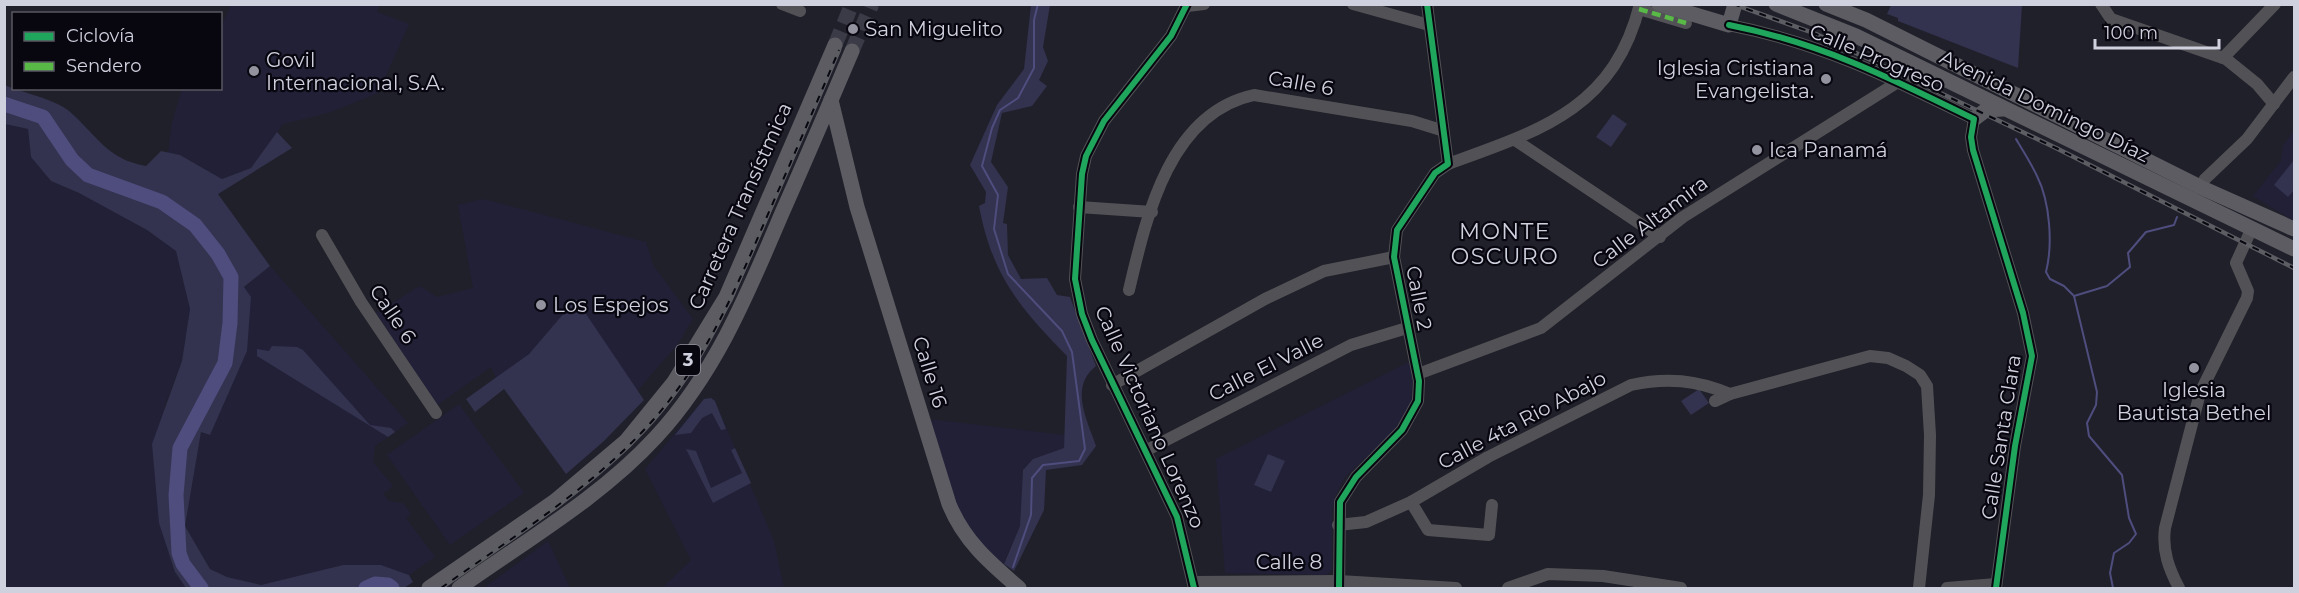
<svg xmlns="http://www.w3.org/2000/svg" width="2299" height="593" font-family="Montserrat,sans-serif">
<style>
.built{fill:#212037}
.green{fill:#33324f}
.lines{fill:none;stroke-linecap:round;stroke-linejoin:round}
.stream{stroke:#4e4d7d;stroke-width:2}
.river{stroke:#4e4d7d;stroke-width:15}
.major-tunnel{stroke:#3a3b46;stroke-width:15;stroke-dasharray:15 8;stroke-linecap:butt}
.minor{stroke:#525256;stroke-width:12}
.major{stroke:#5c5c62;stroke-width:15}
.rail-casing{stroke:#5c5d63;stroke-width:4.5}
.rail{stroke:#080710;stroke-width:2;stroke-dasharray:7;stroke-linecap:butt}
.quiet{stroke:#58b947;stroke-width:4.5;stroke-dasharray:9 4.5;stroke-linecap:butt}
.cycleway-casing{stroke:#080710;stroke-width:10}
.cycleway{stroke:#20a55d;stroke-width:6}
.poi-dot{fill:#92939f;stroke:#080710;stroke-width:2}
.labels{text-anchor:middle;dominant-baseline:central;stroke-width:4.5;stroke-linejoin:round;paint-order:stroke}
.shield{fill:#080710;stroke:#9494a0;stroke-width:1.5}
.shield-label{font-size:18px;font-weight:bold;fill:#d0d1de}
.poi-label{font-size:20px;fill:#d0d1de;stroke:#080710;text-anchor:start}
.street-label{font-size:20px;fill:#d0d1de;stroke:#080710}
.quarter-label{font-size:22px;letter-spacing:1.5px;fill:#d0d1de;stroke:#080710}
</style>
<rect width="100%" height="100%" fill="#20202b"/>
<!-- built -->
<g class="built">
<polygon points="231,5 379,5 377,12 409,24 378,93 331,112 283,124 251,168 222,179 180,155 168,153 172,123 182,89 220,88 221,27"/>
<polygon points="4,124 28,129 31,157 51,181 79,193 147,230 176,250 190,309 182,361 165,405 175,572 186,588 5,588"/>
<polygon points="2294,131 2294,221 2253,196 2281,161 2283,145"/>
<polygon points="483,199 646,242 653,265 693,319 677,345 637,391 576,299 529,354 496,378 491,367 436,406 376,313 420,286 437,297 473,288 458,205"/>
<polygon points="270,266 408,423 375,446 373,462 393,486 383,494 389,501 403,503 411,514 406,518 435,557 409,575 381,565 343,565 261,585 227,577 210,569 185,526 201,432 209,435 243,288"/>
<polygon points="1409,362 1413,382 1411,401 1407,411 1391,434 1345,477 1335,497 1332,512 1332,570 1326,575 1225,573 1216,459"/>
<polygon points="711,398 715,401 774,541 784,588 662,588 691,560 645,469 704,399"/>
<polygon points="459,404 524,493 450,545 387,455"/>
<polygon points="936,420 1065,435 1064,448 1033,459 1023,470 1020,526 1002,567 960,519 927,421"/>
<polygon points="548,541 570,588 483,588 485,587"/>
</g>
<!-- green -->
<g class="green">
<path d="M1031 5H1050L1043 47 1048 61 1039 80 1047 86 1032 106 1002 113 991 162 1008 187 1003 223 1007 224 1008 255 1021 279 1047 278 1057 295 1070 297 1096 366C1069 387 1087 420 1096 446L1082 465 1046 470 1044 510 1014 571 1004 564 1020 526 1023 470 1033 459 1064 448 1067 356C1019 307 992 275 979 206L985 203 986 192 970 165 997 105 1024 69Z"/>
<polygon points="1891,5 2022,5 2018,68 1898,21 1898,18 1887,14"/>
<path d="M4 85C22 92 56 100 69 111 97 135 106 159 146 166L161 151 180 155 222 179 251 168 277 132 292 148 218 194 270 266 244 287 251 297 247 351 210 435 201 432 185 526 210 569 227 577 261 585 343 565H381L409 575 413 582 404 588H186L175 572 159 523 152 444 182 361 190 309 176 251 147 230 79 193 51 181 31 157 28 129 5 124Z"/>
<polygon points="1613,114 1627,124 1611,147 1596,137"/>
<polygon points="2294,160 2294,190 2288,197 2274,185"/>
<polygon points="576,299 644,400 604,441 566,474 504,389 475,412 466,399 529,354"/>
<polygon points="272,346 297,347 303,350 370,425 391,428 395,432 388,437 257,356 257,349 269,351"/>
<polygon points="1699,389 1709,403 1691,415 1681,401"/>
<polygon points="711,398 715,401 726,429 721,430 712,413 702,418 691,433 675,435 704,399"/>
<polygon points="735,448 751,483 713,503 686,449 696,451 711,488 742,473 731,450"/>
<polygon points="1268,454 1285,461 1271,492 1254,485"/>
</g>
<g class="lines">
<!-- stream -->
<g class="stream">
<path d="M2016 139C2023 151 2031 163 2037 176 2050 202 2053 244 2046 272L2050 279 2064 286 2074 296 2097 392 2096 405 2087 423 2089 436 2122 475 2129 518 2136 534 2129 543 2114 553 2110 573 2113 588"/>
<polyline points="2074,296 2107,286 2130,267 2128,253 2146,232 2174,225 2177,217"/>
<polyline points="1013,567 1031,515 1032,478 1043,465 1079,461 1085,449 1072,352 1062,331 1008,274 994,229 998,195 982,166 992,128 1000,110 1018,98 1034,68 1034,20 1038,4"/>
</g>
<!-- river -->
<g class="river">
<polyline points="4,104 43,117 72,160 88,175 162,202 195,225 218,254 231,277 230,323 225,363 180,448 176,495 179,553 183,564 201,588"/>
<polyline points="366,588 375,584 388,585 392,588"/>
</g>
<!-- major-tunnel -->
<g class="major-tunnel">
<polyline points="835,45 852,4"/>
<polyline points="852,51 872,4"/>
</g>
<!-- minor -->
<g class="minor">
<polyline points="782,4 800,11"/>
<polyline points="1187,4 1171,36 1104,121 1086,156 1082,174 1075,279 1082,314 1092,340 1177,517 1194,588"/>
<polyline points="1353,4 1429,25"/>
<polyline points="2101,4 2111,19 2226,59 2257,84 2274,104"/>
<polyline points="1187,6 1204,4"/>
<polyline points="1639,9 1686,23"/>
<path d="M1729 25C1821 43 1891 78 1974 119L1971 137 1973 150 2023 313 2032 356 2015 446 1996 588"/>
<polyline points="2223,58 2275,4"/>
<polyline points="1515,140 1660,237"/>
<path d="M1448 164C1539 131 1614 109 1640 4"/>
<polyline points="2200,187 2205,179 2247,139 2294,77"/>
<polyline points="1079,207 1152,212"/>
<polyline points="322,235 361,302 436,413"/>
<path d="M1129 290C1146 218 1169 113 1254 95L1412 121 1441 130"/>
<polyline points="1418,374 1541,328 1683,217 1898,82"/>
<polyline points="1112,385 1265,299 1324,271 1394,257"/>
<polyline points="1715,401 1730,394 1870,356 1888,358 1906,366 1920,375 1927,386 1930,435 1929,495 1919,588"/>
<polyline points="1147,450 1351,345 1407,328"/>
<polyline points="1411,502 1428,530 1489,535 1492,505"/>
<path d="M1338 525 1366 522 1411 502 1488 457 1631 385C1667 377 1696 380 1730 394"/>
<polyline points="1193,582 1339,581 1456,588"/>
<polyline points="1339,588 1340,502 1356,477 1402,430 1418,401 1419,381 1394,257 1397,230 1435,173 1448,164 1427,4"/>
<polyline points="1508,588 1548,574 1603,576 1681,588"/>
<polyline points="1947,588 1996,584"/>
<path d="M2179 588C2169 569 2162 551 2165 528L2200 393 2247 298 2248 291 2236 263 2251 230"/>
</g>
<!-- major -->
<g class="major">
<polyline points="1659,4 1729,25 1735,4"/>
<polyline points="1776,4 1856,36 2294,249"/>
<polyline points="1826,4 1866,20 2200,187 2294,229"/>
<path d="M831 100 857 207 949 504C964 541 990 563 1019 588"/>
<polyline points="1974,119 1986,110 2003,109"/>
<polyline points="429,588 555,501 626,441 674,382 726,297 835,45"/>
<path d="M459 588C525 541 601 497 656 437 716 372 748 293 782 213 806 159 829 105 852 51"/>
</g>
<defs>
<g id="rail">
<polyline points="1733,4 1816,34 2056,148 2294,268"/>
<path d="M441 588C514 536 594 487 654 419 705 361 735 291 765 221 790 164 815 107 839 50"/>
</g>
</defs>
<!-- rail casing -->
<use href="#rail" class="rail-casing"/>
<!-- rail -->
<use href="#rail" class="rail"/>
<!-- quiet -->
<polyline class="quiet" points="1639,9 1686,23"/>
<defs>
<g id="cycleway">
<polyline points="1187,4 1171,36 1104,121 1086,156 1082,174 1075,279 1082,314 1092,340 1177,517 1194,588"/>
<path d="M1729 25C1821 43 1891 78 1974 119L1971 137 1973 150 2023 313 2032 356 2015 446 1996 588"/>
<polyline points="1339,588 1340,502 1356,477 1402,430 1418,401 1419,381 1394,257 1397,230 1435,173 1448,164 1427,4"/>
</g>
</defs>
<!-- cycleway casing -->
<use href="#cycleway" class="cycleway-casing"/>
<!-- cycleway -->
<use href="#cycleway" class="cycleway"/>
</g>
<!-- markers -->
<g class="poi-dot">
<circle cx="853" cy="29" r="6"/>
<circle cx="254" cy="71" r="6"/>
<circle cx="1826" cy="79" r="6"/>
<circle cx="1757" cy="150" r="6"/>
<circle cx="541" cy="305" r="6"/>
<circle cx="2194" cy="368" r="6"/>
</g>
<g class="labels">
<!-- shield labels -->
<rect class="shield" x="676" y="345" width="24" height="30" rx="4.5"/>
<g class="shield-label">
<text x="688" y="360">3</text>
</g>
<!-- poi labels -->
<g class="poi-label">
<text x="865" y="29">San Miguelito</text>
<text x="266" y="60">Govil<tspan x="266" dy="23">Internacional, S.A.</tspan></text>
<text x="1814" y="68" text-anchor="end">Iglesia Cristiana<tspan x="1814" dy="23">Evangelista.</tspan></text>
<text x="1769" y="150">Ica Panamá</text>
<text x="553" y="305">Los Espejos</text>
<text x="2194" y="390" text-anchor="middle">Iglesia<tspan x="2194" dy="23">Bautista Bethel</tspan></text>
</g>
<!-- street labels -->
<g class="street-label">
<text transform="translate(1877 58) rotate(23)">Calle Progreso</text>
<text transform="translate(1301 83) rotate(10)">Calle 6</text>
<text transform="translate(2045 106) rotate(26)">Avenida Domingo Díaz</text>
<text transform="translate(740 206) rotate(-66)">Carretera Transístmica</text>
<text transform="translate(1650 222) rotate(-37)">Calle Altamira</text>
<text transform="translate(1419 298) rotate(79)">Calle 2</text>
<text transform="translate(393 314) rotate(56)">Calle 6</text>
<text transform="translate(1266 367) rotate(-27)">Calle El Valle</text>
<text transform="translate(930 372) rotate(73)">Calle 16</text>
<text transform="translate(1150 417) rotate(66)">Calle Victoriano Lorenzo</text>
<text transform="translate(1522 420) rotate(-28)">Calle 4ta Rio Abajo</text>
<text transform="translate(2001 437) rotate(-81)">Calle Santa Clara</text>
<text x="1289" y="562">Calle 8</text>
</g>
<!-- quarter labels -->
<g class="quarter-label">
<text x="1505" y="231">MONTE<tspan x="1505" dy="25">OSCURO</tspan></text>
</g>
</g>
<!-- border -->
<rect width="2299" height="593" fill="none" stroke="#d0d1de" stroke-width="12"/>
<!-- legend -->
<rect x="12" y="12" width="210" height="78" fill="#080710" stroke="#585862" stroke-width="1.5"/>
<rect x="24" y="32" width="30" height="9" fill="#20a55d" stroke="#585862" stroke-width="1.5"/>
<text x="66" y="42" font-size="18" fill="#d0d1de">Ciclovía</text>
<rect x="24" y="62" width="30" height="9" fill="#58b947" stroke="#585862" stroke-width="1.5"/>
<text x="66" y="72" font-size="18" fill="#d0d1de">Sendero</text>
<!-- scale -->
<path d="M2095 39v9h124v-9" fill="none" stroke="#d0d1de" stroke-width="3"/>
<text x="2104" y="39" font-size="18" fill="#d0d1de" stroke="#080710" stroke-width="4.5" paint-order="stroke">100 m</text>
</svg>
